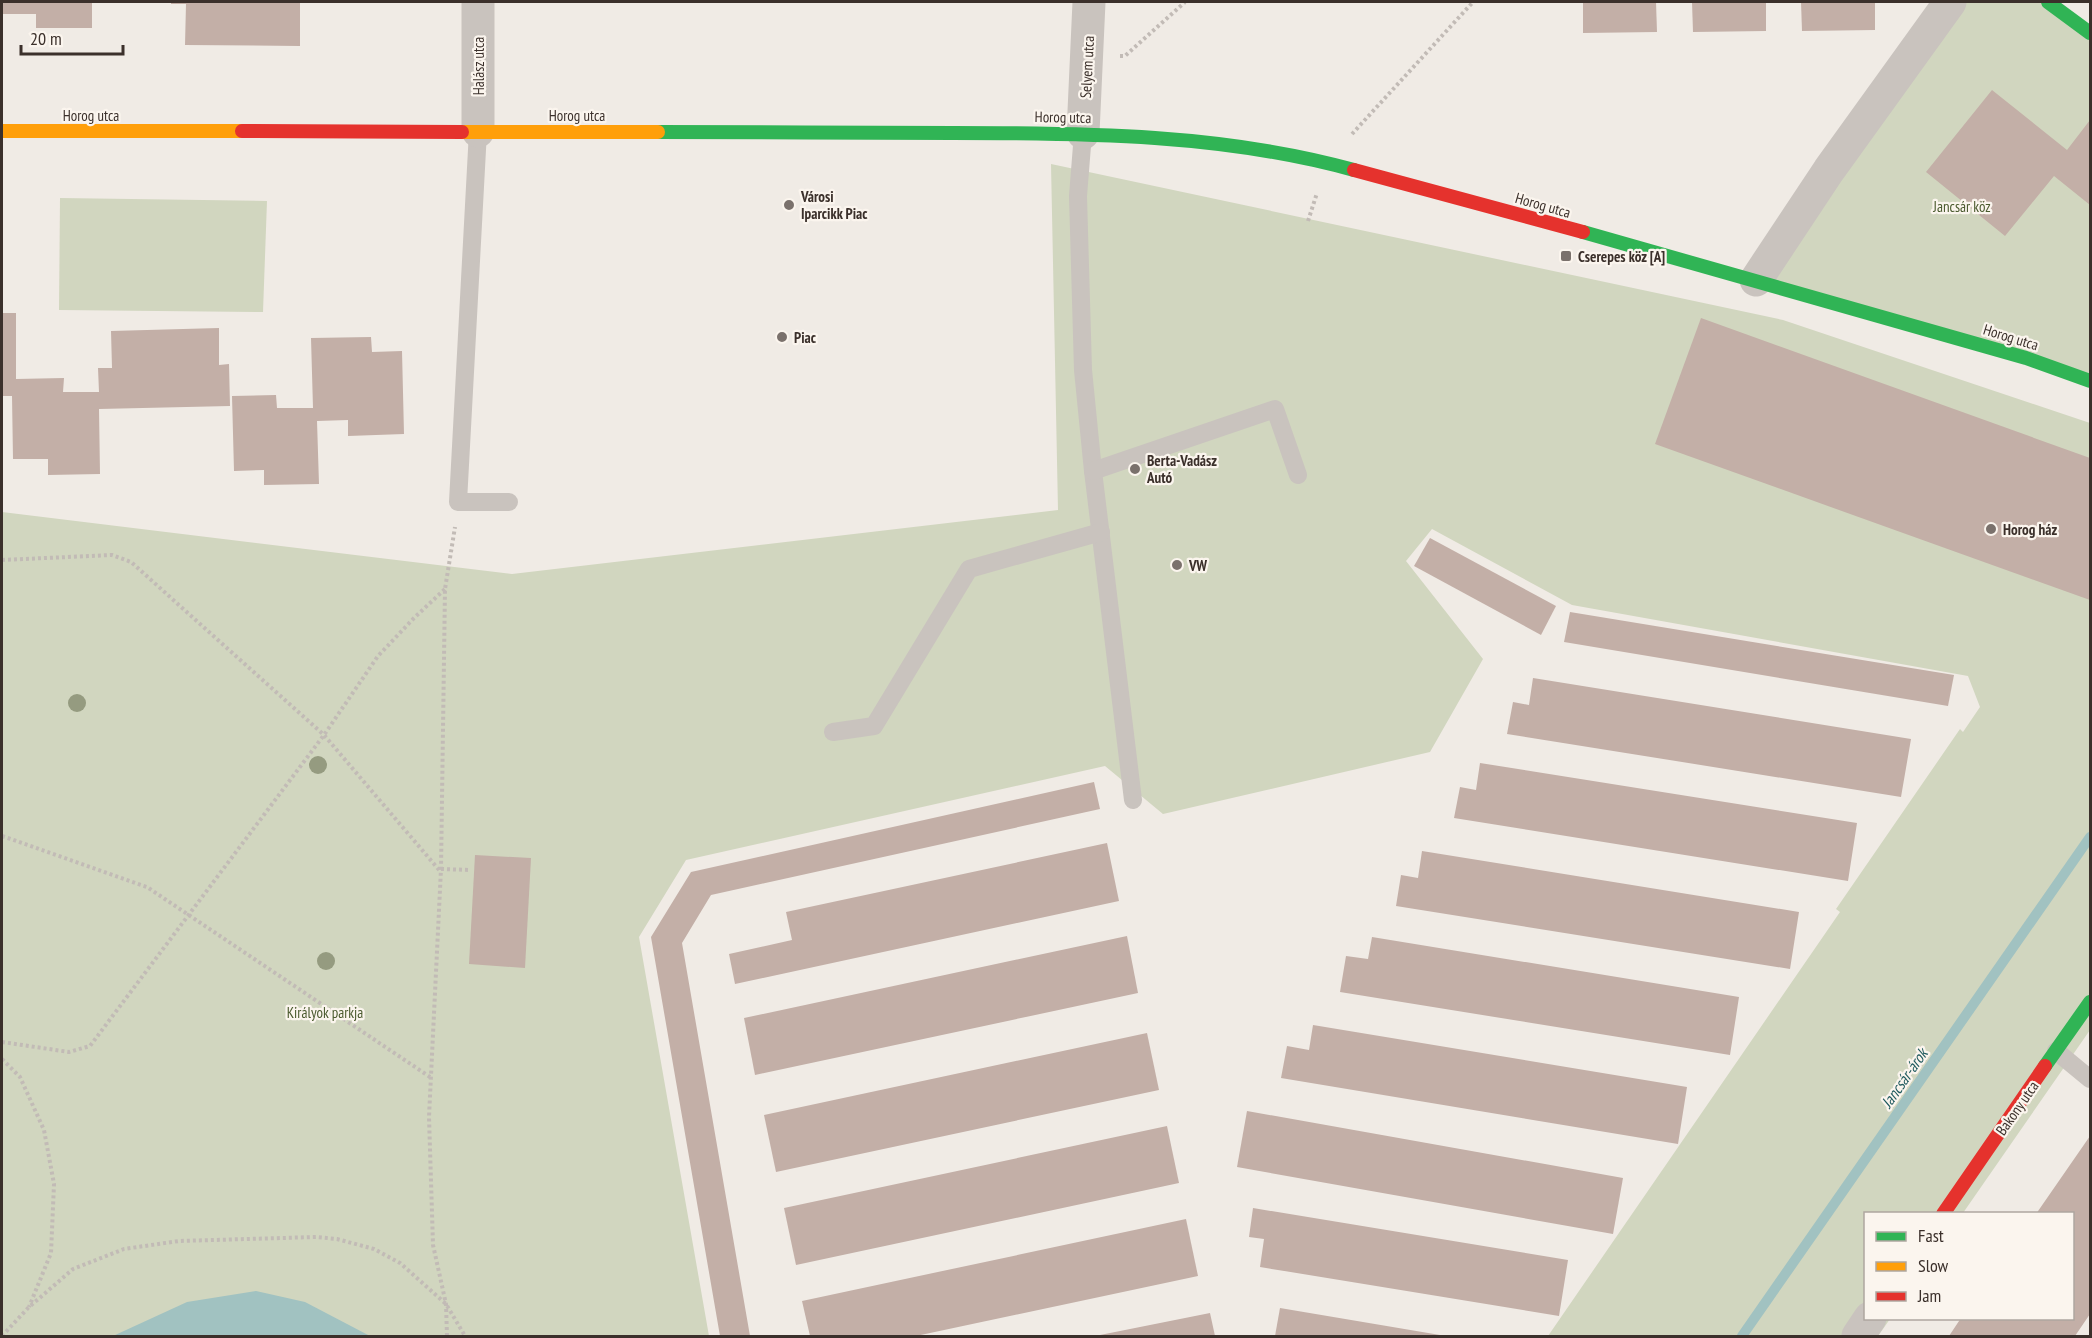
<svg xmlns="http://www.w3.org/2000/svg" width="2092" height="1338" font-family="'PT Sans Narrow',sans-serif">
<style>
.green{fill:#d1d6bf}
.water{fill:#a1c2c1}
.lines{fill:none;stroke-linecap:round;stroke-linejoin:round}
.stream{stroke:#a1c2c1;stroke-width:10}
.building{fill:#c3afa7}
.path{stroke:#c2bbb6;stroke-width:4;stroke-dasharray:3 3;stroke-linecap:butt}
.lane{stroke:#c9c3be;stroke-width:18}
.street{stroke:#c9c3be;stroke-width:33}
.fast{stroke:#30b455;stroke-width:14}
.slow{stroke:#ff9f0a;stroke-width:14}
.jam{stroke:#e5322d;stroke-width:14}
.tree{fill:#959b80}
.poi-dot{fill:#7a716c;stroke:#fbf5ee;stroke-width:2}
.labels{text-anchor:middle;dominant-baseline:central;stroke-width:4.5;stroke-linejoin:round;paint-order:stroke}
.street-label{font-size:15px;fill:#3b302b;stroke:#fbf5ee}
.poi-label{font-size:15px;font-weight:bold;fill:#3b302b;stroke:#fbf5ee;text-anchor:start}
.park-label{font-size:15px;fill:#4a5a2e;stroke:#fbf5ee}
.water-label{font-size:16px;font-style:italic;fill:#1f5a5e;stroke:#fbf5ee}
</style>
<rect width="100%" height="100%" fill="#f0ebe5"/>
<!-- green -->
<g class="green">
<polygon points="1950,2 2048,2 2090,33 2090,381 1756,280"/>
<polygon points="1051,164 1783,320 2090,423 2090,1030 1963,1213 1866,1214 1866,1318 1890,1319 1878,1336 1548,1336 1840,912 1836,909 1960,729 1963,732 1980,707 1968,676 1572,605 1432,529 1406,561 1483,659 1430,752 1163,814 1105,766 686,860 639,937 709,1336 2,1336 2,512 512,574 1058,510"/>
<polygon points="60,198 267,201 263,312 59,310"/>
</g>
<!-- water -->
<polygon class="water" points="256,1291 305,1302 370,1336 113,1336 187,1302"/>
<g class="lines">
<!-- stream -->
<polyline class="stream" points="1742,1336 2090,837"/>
</g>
<!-- building -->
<g class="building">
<polygon points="3,2 92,2 92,28 36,28 36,14 3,14"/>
<polygon points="171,2 300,2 300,46 185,45 186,4 171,4"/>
<polygon points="1583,2 1656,2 1657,32 1583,33"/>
<polygon points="1692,2 1766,2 1766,31 1693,32"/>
<polygon points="1801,2 1875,2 1875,30 1802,31"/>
<polygon points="1992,90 2067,150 2090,120 2090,205 2054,176 2005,236 1926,172"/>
<polygon points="2,313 16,313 16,379 64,378 63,392 99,392 98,368 112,368 111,331 219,328 219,365 229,364 230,406 99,409 100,474 48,475 48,459 13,459 12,396 2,396"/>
<polygon points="1701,318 2090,458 2090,600 1655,444"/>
<polygon points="371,337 372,352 402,351 404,434 348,436 348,420 317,421 319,484 264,485 264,470 234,471 232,396 276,395 277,408 313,408 311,338"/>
<polygon points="1430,538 1556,606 1541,635 1414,566"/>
<polygon points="1570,612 1954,675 1948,706 1564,642"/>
<polygon points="1533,678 1911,739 1901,797 1507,734 1513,702 1529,705"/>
<polygon points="1480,763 1857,823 1848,881 1454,818 1460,787 1476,790"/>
<polygon points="1094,782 1100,809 711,895 682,943 750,1336 720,1336 651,937 691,872"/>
<polygon points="1107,843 1119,901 735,984 729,954 792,940 786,912"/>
<polygon points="1422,851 1799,912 1790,969 1396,906 1401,875 1418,878"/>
<polygon points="475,855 531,858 525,968 469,964"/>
<polygon points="1127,936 1138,993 755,1075 744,1018"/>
<polygon points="1372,937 1739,997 1730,1055 1340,992 1346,956 1368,959"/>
<polygon points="1313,1025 1687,1087 1678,1144 1281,1078 1287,1046 1309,1050"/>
<polygon points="1147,1033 1159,1090 776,1172 764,1115"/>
<polygon points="1247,1111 1623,1178 1613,1234 1237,1167"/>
<polygon points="1167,1126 1179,1183 796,1265 784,1208"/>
<polygon points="2090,1136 2090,1314 2075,1336 1949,1336 1961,1318 2072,1318 2072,1214 2036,1214"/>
<polygon points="1253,1208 1568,1260 1559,1316 1260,1267 1264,1239 1249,1237"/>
<polygon points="1186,1219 1198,1276 916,1336 810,1336 802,1301"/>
<polygon points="1280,1308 1440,1335 1440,1336 1275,1336"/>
<polygon points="1210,1313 1215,1336 1100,1336 1100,1335"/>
</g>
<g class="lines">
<!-- path -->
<g class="path">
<polyline points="1120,56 1125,56 1185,2"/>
<polyline points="1352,134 1473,2"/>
<polyline points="1308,221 1317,193"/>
<polyline points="2,560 112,555 131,562 324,735 440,871"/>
<polyline points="2,836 147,887 430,1077"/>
<polyline points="441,869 470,870"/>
<polyline points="2,1042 69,1052 90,1046 324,735 378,656 414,618 445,589"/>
<polyline points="2,1059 20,1077 44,1130 54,1184 51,1253 29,1307"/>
<polyline points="2,1336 28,1308 73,1269 124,1249 179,1241 316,1237 337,1239 374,1249 400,1263 446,1304 465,1336"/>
<polyline points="447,1336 446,1304 433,1245 429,1117 441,869 445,589 455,527"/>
</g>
<!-- lane -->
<g class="lane">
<polyline points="478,131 458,502 509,502"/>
<polyline points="1083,133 1078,196 1083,370 1093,471 1133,800"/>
<polyline points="1093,471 1275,409 1298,475"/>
<polyline points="833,732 874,726 969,569 1101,532"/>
<polyline points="2056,1051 2090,1079"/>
</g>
<!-- street -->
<g class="street">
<polyline points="478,131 478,2"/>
<polyline points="1083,133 1089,2"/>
<polyline points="1756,280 1829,170 1950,2"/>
<polyline points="1858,1336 1870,1318"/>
</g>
<!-- fast -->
<g class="fast">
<polyline points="2048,2 2090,33"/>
<path d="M658 132C756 132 855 133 953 133 1087 133 1224 134 1354 170"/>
<polyline points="1583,232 2026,358 2090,381"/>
<polyline points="2045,1066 2090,1002"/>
</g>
<!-- slow -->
<g class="slow">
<polyline points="2,131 242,131"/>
<polyline points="462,132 658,132"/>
</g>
<!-- jam -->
<g class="jam">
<polyline points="242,131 462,132"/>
<polyline points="1354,170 1583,232"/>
<polyline points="1943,1214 2045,1066"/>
</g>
</g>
<!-- trees -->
<g class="tree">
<circle cx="77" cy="703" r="9"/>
<circle cx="318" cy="765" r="9"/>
<circle cx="326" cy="961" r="9"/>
</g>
<!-- markers -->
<g class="poi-dot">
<circle cx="789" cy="205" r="6"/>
<rect x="1560" y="250" width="12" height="12" rx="3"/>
<circle cx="782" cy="337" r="6"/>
<circle cx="1135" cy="469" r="6"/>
<circle cx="1991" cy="529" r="6"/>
<circle cx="1177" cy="565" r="6"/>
</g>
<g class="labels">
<!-- street labels -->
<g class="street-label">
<text transform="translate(478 66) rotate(-90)">Halász utca</text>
<text transform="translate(1087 67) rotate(-87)">Selyem utca</text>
<text x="91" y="115">Horog utca</text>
<text x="577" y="115">Horog utca</text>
<text transform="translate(1063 117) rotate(1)">Horog utca</text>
<text transform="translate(1543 205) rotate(16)">Horog utca</text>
<text transform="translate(2011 337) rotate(17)">Horog utca</text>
<text transform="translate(2017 1108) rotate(-55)">Bakony utca</text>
</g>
<!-- poi labels -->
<g class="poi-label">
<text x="801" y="196">Városi<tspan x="801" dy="17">Iparcikk Piac</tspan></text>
<text x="1578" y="256">Cserepes köz [A]</text>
<text x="794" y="337">Piac</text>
<text x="1147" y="460">Berta-Vadász<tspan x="1147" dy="17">Autó</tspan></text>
<text x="2003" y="529">Horog ház</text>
<text x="1189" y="565">VW</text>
</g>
<!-- park labels -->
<g class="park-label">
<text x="1962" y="206">Jancsár köz</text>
<text x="325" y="1012">Királyok parkja</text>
</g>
<!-- water labels -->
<g class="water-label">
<text transform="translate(1904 1078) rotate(-55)">Jancsár-árok</text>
</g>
</g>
<!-- border -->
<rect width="2092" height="1338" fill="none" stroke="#3b302b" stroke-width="6"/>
<!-- legend -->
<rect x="1864" y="1212" width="210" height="108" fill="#fbf5ee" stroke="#aea6a0" stroke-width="1.5"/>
<rect x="1876" y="1232" width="30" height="9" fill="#30b455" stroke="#aea6a0" stroke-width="1.5"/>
<text x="1918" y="1242" font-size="18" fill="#3b302b">Fast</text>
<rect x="1876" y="1262" width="30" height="9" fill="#ff9f0a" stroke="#aea6a0" stroke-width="1.5"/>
<text x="1918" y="1272" font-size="18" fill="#3b302b">Slow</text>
<rect x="1876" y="1292" width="30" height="9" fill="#e5322d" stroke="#aea6a0" stroke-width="1.5"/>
<text x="1918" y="1302" font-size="18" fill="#3b302b">Jam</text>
<!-- scale -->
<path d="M21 45v9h102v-9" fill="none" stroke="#3b302b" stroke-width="3"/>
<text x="30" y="45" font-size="18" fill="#3b302b" stroke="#fbf5ee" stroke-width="4.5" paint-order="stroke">20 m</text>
</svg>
